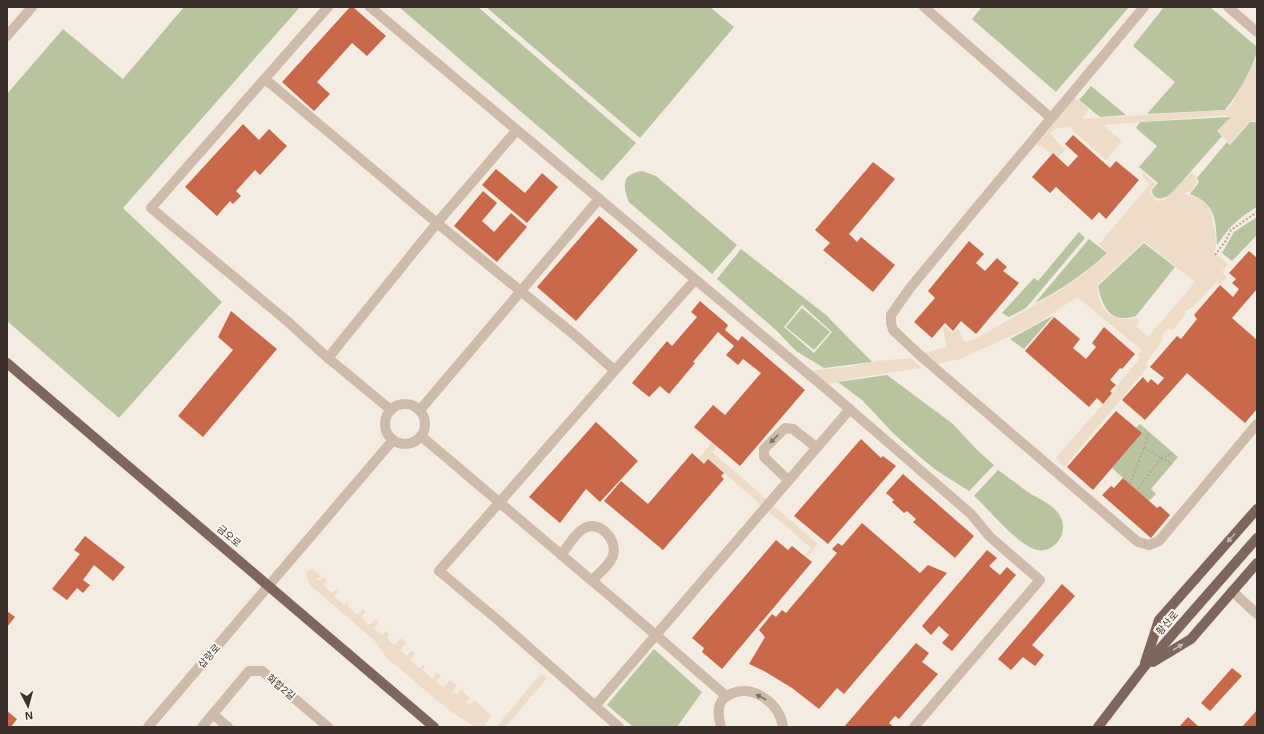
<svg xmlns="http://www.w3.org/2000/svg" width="1264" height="734" font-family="Helvetica,'Noto Sans KR',sans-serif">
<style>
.green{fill:#b8c4a0;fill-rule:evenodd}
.plaza{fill:#ecdcc8;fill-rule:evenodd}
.building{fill:#c8694b}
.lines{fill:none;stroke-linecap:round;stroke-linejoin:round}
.path{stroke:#b9a596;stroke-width:2;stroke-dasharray:2 2;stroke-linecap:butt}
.minor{stroke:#cdbbac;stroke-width:10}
.major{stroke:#7d675c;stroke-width:10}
.oneway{fill:#7d6f65}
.oneway2{fill:#c2b5ac}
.labels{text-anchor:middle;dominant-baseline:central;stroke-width:4;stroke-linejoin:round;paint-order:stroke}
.street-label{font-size:10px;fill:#3b302b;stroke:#fbf5ee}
</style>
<rect width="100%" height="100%" fill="#f4ebe1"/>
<!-- green -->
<g class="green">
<polygon points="184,7 300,7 123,208 222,302 119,418 7,321 7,94 63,29 123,79"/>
<polygon points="399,7 478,7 636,143 602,181"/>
<polygon points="486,7 710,7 734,27 640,138"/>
<polygon points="982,7 1129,7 1056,92 972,19"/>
<path d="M1164 7H1210L1257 47C1257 63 1236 97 1225 110L1147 114 1175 82 1133 46Z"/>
<polygon points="1091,86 1126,115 1100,117 1079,100"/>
<path d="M1231 117 1217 131 1222 136 1171 194C1164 199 1153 202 1152 190L1158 183 1139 167 1157 146 1136 128 1140 122Z"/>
<path d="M1250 122H1257V207C1236 220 1231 225 1217 245 1216 220 1216 204 1190 194L1199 182 1197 178 1227 142 1230 145Z"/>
<path d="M642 171 656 176 737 245 712 274 629 202C622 185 622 174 642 171Z"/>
<polygon points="1257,217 1257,235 1232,261 1222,253 1234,232"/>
<polygon points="1079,232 1085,238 1026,308 1009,317 1002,313 1034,278 1038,281"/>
<path d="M1089 239 1107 253C1085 274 1062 289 1035 303Z"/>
<path d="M1144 243 1175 267 1136 316C1110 324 1103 308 1098 286Z"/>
<path d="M741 249 826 315 872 362 824 368 796 351 777 331 717 279ZM802 305 832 332 814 353 784 327Z"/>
<polygon points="802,308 830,332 814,350 786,327"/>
<polygon points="1054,315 1024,349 1010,339"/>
<polygon points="887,375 953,424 977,450 994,465 969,491 936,470 920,457 894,434 862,400 838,382"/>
<polygon points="1140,424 1178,457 1151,489 1156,494 1149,501 1112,468 1142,433 1136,428"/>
<path d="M998 470C1008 477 1018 485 1028 492 1039 500 1055 504 1061 518 1069 535 1052 556 1034 549 1016 541 1001 523 987 509 983 505 979 500 974 496Z"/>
<polygon points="654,649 702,692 677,727 633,727 607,705"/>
</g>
<!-- plaza -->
<g class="plaza">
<polygon points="1257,58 1257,121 1250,121 1230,144 1218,131 1231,117 1225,115 1103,125 1122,141 1106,160 1069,127 1054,129 1050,134 1065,150 1058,157 1052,152 1051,153 1041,145 1039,147 1035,143 1074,97 1089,109 1082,119 1227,110 1232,104"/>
<path d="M1192 172 1196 177 1197 182 1190 192H1185L1186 195 1195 197 1199 199 1207 205 1211 213 1215 233 1216 248 1214 252 1228 264 1222 272 1227 278 1220 284 1216 282 1194 306 1185 311V315L1173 330 1169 329 1163 333V340L1146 363 1147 368 1064 467 1056 458 1117 388 1116 387 1140 358 1137 355 1142 350 1077 297 1044 319 1026 329 960 359 937 364 924 353 947 347 943 329 945 326 952 333 958 328 964 342 973 340 1056 293 1083 275 1108 253 1099 244 1150 184 1142 176 1144 173 1156 184 1150 190 1151 194 1157 201 1164 200ZM1144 241 1195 282 1148 337 1136 326 1140 320 1136 318 1130 319H1120L1110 315 1103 309 1099 299 1097 285Z"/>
<polygon points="910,358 922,368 860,377 824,385 807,371 848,367 878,361"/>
<polygon points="713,442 717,446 712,452 818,544 807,557 805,555 811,548 708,459 704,464 698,459"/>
<polygon points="313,569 321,576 317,579 319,581 323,577 327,581 323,585 332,593 336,590 338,591 334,596 344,605 347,602 349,604 348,606 357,615 363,609 366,612 361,617 369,625 375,619 379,622 373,628 382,635 386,631 389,635 386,638 394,645 401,638 406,643 400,650 407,656 412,651 415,653 410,660 420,669 424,664 425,666 422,670 432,679 437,673 441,676 436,681 443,688 450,680 457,686 453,691 457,695 461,690 470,698 466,702 469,705 474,700 492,716 485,724 488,727 476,727 451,712 387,658 375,641 310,585 307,578 306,571"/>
<polygon points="541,674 547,678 505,727 496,727"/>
</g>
<!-- building -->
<g class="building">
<polygon points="350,7 353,7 386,36 367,56 352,43 317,82 330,94 314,111 282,82"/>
<polygon points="243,124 259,140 269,129 287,146 260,175 255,170 236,191 241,196 233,204 230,201 217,216 185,187"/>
<polygon points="1073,135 1110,168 1116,161 1139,180 1106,219 1099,212 1092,220 1056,187 1050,193 1032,177 1053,153 1068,167 1078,156 1065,144"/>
<polygon points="873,162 895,179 849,234 857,242 861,237 895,265 873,292 823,250 830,243 815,230"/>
<polygon points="496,169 525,193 542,173 558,187 527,223 482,185"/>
<polygon points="483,191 497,203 482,221 494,232 511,213 527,227 497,262 454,226"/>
<polygon points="599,216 638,250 576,321 537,287"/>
<polygon points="969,241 984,254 976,263 985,271 997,258 1007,267 1003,271 1019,283 976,334 961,321 953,331 945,323 932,338 914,322 935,298 928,291"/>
<polygon points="1249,251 1257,258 1257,289 1232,318 1257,340 1257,409 1245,423 1187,373 1145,420 1122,400 1143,377 1148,383 1151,379 1158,385 1164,378 1150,367 1177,336 1181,339 1197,319 1194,315 1220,285 1233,297 1239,289 1232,283 1236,279 1229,273"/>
<polygon points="700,301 728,325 725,330 738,341 742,336 805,390 740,466 694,427 713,405 725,415 761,373 743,359 738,365 726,355 734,346 718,332 693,362 695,363 669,394 660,386 649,397 632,383 667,341 672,346 697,317 691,312"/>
<polygon points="231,311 277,349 203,437 178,416 233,350 218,337"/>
<polygon points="1054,317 1080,339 1073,348 1086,359 1096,347 1092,343 1104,327 1135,354 1122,369 1120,368 1110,380 1116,385 1110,391 1112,393 1103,404 1097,398 1089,407 1025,351"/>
<polygon points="1116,411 1142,433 1093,490 1067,467"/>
<polygon points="596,422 638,461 600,502 586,489 560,523 529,497"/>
<polygon points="861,439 881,458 883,456 896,466 828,544 794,516"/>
<polygon points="692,453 704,464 708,459 724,473 721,476 724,479 663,550 604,501 621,481 648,504"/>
<polygon points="903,474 974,536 955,558 913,522 916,519 907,511 904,513 892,502 894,500 886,493"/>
<polygon points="1123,478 1157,508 1160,506 1170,515 1151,538 1102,495 1111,486 1114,488"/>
<polygon points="862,523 920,573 928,565 947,573 844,694 837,688 819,709 792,688 764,671 749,664 765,637 759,630 772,614 776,617 782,610 786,613 837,553 832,549 838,543 842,546"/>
<polygon points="85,536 125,567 113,581 94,565 83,580 90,585 83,593 77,588 67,600 52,589 80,554 74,550"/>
<polygon points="776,540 788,550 792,546 812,562 722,669 702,652 704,648 692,638"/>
<polygon points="987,550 997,558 989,566 1000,575 1007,567 1016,575 952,651 942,643 949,635 939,626 931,635 922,626"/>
<polygon points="1062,584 1075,596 1032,645 1044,655 1035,666 1023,657 1011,670 998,659"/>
<polygon points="7,611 15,617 7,627"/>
<polygon points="916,643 929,653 922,662 938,674 899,719 895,716 889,723 894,727 844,727"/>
<polygon points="1232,668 1242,676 1210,711 1201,703"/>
<polygon points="1257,710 1257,727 1242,727"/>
<polygon points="7,711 17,719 11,727 7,727"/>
<polygon points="1188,717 1198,726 1197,727 1179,727"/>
</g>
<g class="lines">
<!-- path -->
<g class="path">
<polyline points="1215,255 1225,242 1231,230 1257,212"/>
<polyline points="1144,447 1149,432"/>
<polyline points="1161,458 1173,453"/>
<polyline points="1161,458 1172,464"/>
<polyline points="1130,484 1144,447 1161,458 1137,490"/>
</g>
<!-- minor -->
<g class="minor">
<polyline points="328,7 151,208 287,321 328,358 391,410"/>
<polyline points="370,7 831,393 971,514 990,537 1040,580 914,727"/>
<polyline points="924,7 1051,118"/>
<polyline points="1144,7 992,189 910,288 891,315 891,323 893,330 924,359 1138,542 1149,545 1159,541 1257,424"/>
<polyline points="1228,7 1257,32"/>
<polyline points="7,36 32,7"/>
<polyline points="265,79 437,223 577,337 614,370"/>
<polyline points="328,358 437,223 516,131"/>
<circle cx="405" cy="424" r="20"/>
<polyline points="420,410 599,199"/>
<polyline points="421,436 656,635 726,696"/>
<polyline points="788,480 764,457 764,449 785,428 793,429 816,447"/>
<path d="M561 555C567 548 575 533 583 529 599 518 620 541 612 558 608 567 598 573 592 581"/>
<polyline points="1232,591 1257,614"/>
<polyline points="595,706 850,409"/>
<polyline points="213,714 228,727"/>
<polyline points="148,727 393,440"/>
<polyline points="202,727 249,671 262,671 328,727"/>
<path d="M619 727 499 621 439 571C525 474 609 376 695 280"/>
<path d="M721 727C719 720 717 709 721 702 723 698 728 695 733 693 756 685 780 705 783 727"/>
</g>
<!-- major -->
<g class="major">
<polyline points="7,363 434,727"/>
<polyline points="1153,662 1191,639 1257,563"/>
<polyline points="1145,663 1159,620 1257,509"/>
<polyline points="1098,727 1144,667 1257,538"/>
</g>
</g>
<!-- one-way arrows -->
<defs><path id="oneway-solid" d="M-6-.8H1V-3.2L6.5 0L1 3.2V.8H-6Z"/></defs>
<g class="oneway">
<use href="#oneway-solid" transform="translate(774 439) rotate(135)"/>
<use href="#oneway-solid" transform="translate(761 697) rotate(-152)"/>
</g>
<g class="oneway2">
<use href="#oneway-solid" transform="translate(1231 538) rotate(132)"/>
<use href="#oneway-solid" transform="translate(1178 647) rotate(-31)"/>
</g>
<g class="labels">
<!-- street labels -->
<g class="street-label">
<text transform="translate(229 536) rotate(40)">금오로</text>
<text transform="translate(1167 623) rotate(-49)">황산로</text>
<text transform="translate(209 656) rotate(-49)">삽량로</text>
<text transform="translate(281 687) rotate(40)">화합2길</text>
</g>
</g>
<!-- border -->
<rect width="1264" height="734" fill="none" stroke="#3b302b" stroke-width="16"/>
<!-- north arrow -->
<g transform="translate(28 706) rotate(174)" stroke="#fbf5ee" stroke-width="3" paint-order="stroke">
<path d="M0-3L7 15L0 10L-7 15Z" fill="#3b302b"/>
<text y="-6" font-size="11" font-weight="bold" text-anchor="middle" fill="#3b302b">N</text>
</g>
</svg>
